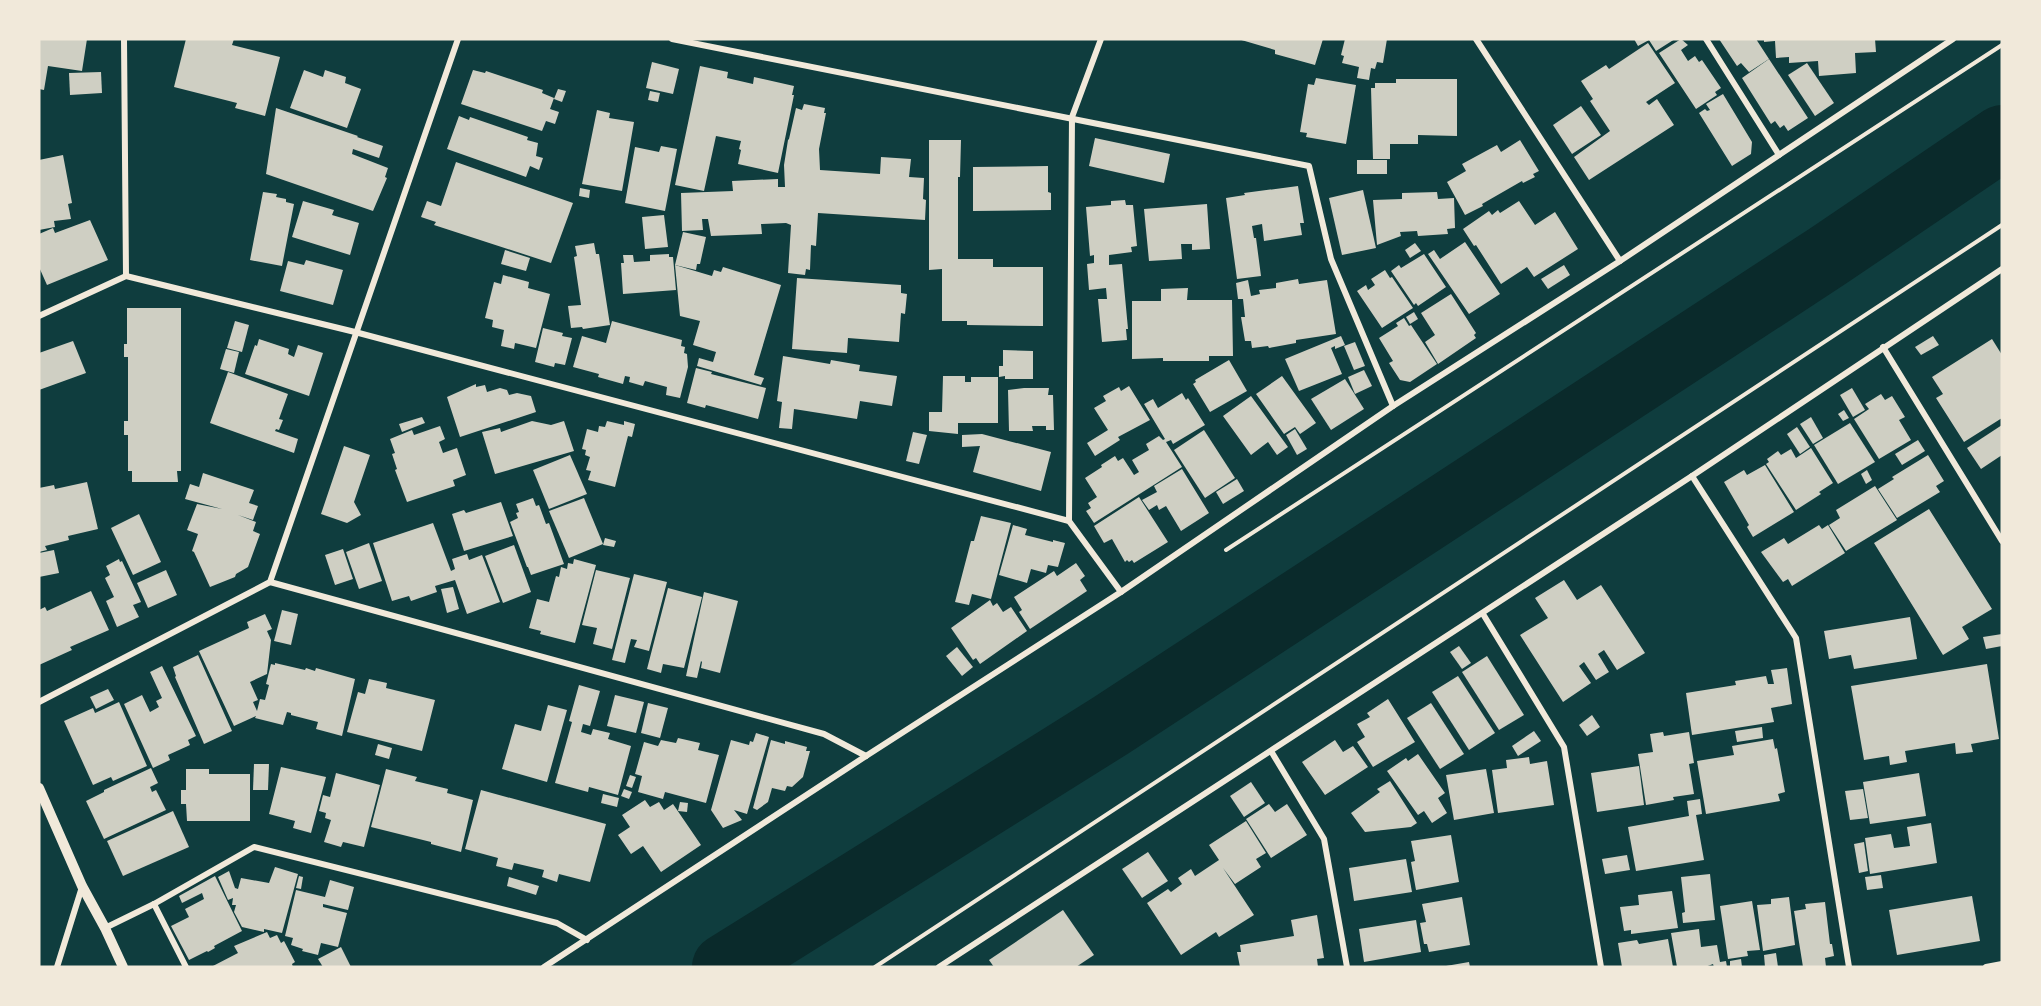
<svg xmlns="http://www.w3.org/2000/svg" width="2041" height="1006" font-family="'Noto Sans',sans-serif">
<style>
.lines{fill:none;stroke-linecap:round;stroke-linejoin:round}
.river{stroke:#0a2a2b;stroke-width:66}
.building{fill:#cfcfc3}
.path{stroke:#f1e9da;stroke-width:4}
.minor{stroke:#f1e9da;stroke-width:6}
.tertiary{stroke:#f1e9da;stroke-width:10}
</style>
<rect width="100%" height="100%" fill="#0f3d3e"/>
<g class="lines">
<!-- river -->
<polyline class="river" points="725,967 1110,726 1828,256 2002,138"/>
</g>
<!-- building -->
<g class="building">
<polygon points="39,39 87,39 82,71 48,66 44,90 39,89"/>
<polygon points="186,39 234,39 232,45 280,57 265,116 235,108 237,103 174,87"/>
<polygon points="1238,39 1323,39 1315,65 1275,54 1275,50"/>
<polygon points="1345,39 1387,39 1383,63 1377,62 1375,69 1371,68 1369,80 1357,78 1359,67 1342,63 1344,56 1341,55"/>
<polygon points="1634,39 1675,39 1656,51 1649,40 1638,46"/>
<polygon points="1681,39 1688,45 1681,50 1688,61 1695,56 1699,62 1702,60 1721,88 1715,92 1717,95 1696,109 1659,53"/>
<polygon points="1719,39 1756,39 1769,59 1749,72 1741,63 1737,66"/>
<polygon points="1764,39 1875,39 1876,52 1855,53 1856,73 1819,76 1818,61 1789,63 1789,57 1776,58 1775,41 1764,42"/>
<polygon points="1648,43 1675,83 1646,102 1649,105 1657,99 1674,125 1589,180 1574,157 1610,131 1590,101 1593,99 1581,81 1606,65 1609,69"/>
<polygon points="1769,59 1808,118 1788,131 1784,125 1780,128 1775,121 1771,124 1742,78"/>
<polygon points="652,62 679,69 673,94 646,88"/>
<polygon points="1807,63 1834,103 1815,116 1788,75"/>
<polygon points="700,66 728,72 727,78 753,84 754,77 794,86 792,95 794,95 778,173 738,164 741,150 739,149 741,141 716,136 704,191 675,185"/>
<polygon points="304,70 323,77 325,70 346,77 345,83 361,89 347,128 290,108"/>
<polygon points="473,70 485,73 486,71 543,90 542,93 554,98 550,109 559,112 555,124 546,121 542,131 461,104"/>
<polygon points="101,72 102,93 70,95 69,73"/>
<polygon points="1316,78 1356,85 1346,144 1306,137 1307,133 1300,132 1308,84 1314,85"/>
<polygon points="1396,79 1457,79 1457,136 1418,135 1418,144 1390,144 1390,159 1373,159 1371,88 1375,88 1375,83 1396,83"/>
<polygon points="558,89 566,91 562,102 554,99"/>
<polygon points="650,91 660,93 658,102 648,100"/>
<polygon points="1723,94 1752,142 1751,154 1732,166 1699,113 1705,109 1707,111 1710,110 1706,104"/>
<polygon points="804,104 825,108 824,113 826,113 819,149 820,170 880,174 881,157 911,159 909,177 924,178 923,199 926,200 925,220 818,213 816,246 811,245 810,270 806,269 805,275 788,273 791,225 786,223 761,224 762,234 711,236 708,219 702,219 703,230 682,231 681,193 733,191 732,181 778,179 778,187 785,187 784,165 788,140 789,139 796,108 802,110"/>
<polygon points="1581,106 1601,135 1572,154 1553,125"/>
<polygon points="276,108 358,136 357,137 383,146 379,158 353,149 352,154 388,168 385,177 387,178 373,211 266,174"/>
<polygon points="597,110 610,113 609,118 634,122 622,191 582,184"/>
<polygon points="459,116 469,120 470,117 528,137 527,140 538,143 536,156 543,158 539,170 530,166 526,177 447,149"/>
<polygon points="1095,138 1170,154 1164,183 1089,166"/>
<polygon points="929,140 961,140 960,177 958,177 958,259 993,259 993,267 1043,267 1043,326 967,325 967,321 942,321 942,269 929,270"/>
<polygon points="1520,140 1539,171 1533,174 1535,177 1523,183 1522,181 1482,204 1483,206 1465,215 1447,182 1466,171 1462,164 1497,145 1501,152"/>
<polygon points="661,146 677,149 665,211 625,203 635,147 659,152"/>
<polygon points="63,155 72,203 68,204 71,219 54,221 55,227 39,230 39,160"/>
<rect x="1357" y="160" width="30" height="14"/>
<polygon points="456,162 573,203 551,263 434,225 436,222 421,217 427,201 441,206"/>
<polygon points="1048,166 1048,192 1051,193 1051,210 973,211 973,167"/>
<polygon points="1298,186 1304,223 1300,223 1302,235 1264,241 1262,224 1252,226 1254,238 1256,238 1261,276 1237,279 1226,198 1245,195 1244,193"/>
<polygon points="580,188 590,190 589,198 579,196"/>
<polygon points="1363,190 1376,248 1342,255 1329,198"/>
<polygon points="263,192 277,194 276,197 286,199 286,202 294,204 282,266 250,260"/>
<polygon points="1437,192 1438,199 1454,198 1455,228 1447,229 1448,234 1418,236 1417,231 1400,232 1401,236 1377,245 1373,200 1402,199 1402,193"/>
<polygon points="1125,200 1126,205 1133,205 1137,246 1131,247 1132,252 1109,255 1109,265 1122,264 1128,329 1126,329 1127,340 1102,342 1098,299 1107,299 1106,288 1089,290 1087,264 1094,263 1094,255 1090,256 1086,207 1111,205 1111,201"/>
<polygon points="303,201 334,210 332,215 359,223 350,255 292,237"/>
<polygon points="1519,201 1535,225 1555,212 1578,249 1534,277 1527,267 1501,284 1476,245 1474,246 1463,229 1489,211 1492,215 1498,210 1500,213"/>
<polygon points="1207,204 1210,249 1192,250 1192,244 1181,244 1182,259 1149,261 1144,209"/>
<polygon points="664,215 668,247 645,249 642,217"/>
<polygon points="90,220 108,260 47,285 39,267 39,234 53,228 55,233"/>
<polygon points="683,232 706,237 700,264 697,264 696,270 675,265"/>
<polygon points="1465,242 1500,294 1469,314 1428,254 1434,250 1440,259"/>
<polygon points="594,243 596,254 599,254 610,325 583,329 582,327 571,328 568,306 581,305 574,257 577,256 575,246"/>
<polygon points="1415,243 1421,251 1410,258 1405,250"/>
<polygon points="505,250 530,258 526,271 501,264"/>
<polygon points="669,254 669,257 673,257 676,290 623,294 621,263 624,263 623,255 633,255 634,262 650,261 650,255"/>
<polygon points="1424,254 1446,287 1418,306 1416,303 1414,305 1391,271 1399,265 1401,268"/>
<polygon points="306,260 343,270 333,305 280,291 288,261 304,265"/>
<polygon points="675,265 712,276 714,270 721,272 723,267 781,285 754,375 764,378 761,385 697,366 699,358 713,362 716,352 693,345 700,321 680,316"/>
<polygon points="1564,265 1570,275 1548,289 1541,279"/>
<polygon points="1385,270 1390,278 1392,277 1413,308 1382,328 1357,291 1366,285 1368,290 1375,285 1371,279"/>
<polygon points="503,275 529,282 528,288 550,294 536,348 515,343 514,349 501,346 504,330 492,327 493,320 485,318 494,282 501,284"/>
<polygon points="797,278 901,285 901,293 907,294 905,314 901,313 899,342 848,338 847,353 792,349"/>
<polygon points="1298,279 1299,284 1327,280 1336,334 1296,340 1296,343 1269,348 1268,346 1252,348 1251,341 1245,341 1241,317 1245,317 1243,299 1238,299 1236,283 1248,280 1251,296 1260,294 1259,290 1276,288 1276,283"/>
<polygon points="1188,288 1187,300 1232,300 1233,356 1209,356 1209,361 1163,361 1163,358 1132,359 1132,301 1161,301 1161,289"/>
<polygon points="1451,294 1476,333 1474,335 1476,338 1438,364 1425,342 1435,335 1421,313"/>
<polygon points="127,308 181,308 181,471 177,471 178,482 132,482 132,471 128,471 128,435 124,435 124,421 128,421 128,357 124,357 124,344 127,344"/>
<polygon points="1414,312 1418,319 1410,324 1406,317"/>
<polygon points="1404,318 1409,326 1411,325 1437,364 1410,382 1400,380 1389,363 1393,361 1379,338 1398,326 1396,323"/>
<polygon points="235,321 249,325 242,352 227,348"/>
<polygon points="612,321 682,340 681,346 685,347 684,353 687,354 688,367 680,398 666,395 667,387 645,381 643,386 629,382 630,377 625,376 623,384 598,377 599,374 573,367 582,336 606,343"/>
<polygon points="543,328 563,333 562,336 572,338 565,365 555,363 554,367 535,362"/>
<polygon points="1341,336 1345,345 1335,349 1335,346 1331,348 1342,374 1299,391 1285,359"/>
<polygon points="1933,336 1939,345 1921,355 1915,347"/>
<polygon points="259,339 289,349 288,354 294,357 298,345 323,353 309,396 245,374 255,345 257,346"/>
<polygon points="1992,339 2002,355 2002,418 1964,442 1936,398 1943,394 1932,377"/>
<polygon points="73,341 86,373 39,390 39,353"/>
<polygon points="1355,342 1365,366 1354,370 1344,346"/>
<polygon points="226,349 239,352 234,373 220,369"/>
<polygon points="1003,350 1033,351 1033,379 1005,379 1005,376 999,377 999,366 1003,366"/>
<polygon points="783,356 830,364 831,360 860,365 859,371 897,376 892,406 860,401 857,419 794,409 792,429 779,428 782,402 777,401"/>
<polygon points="1229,360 1247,391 1210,412 1193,384 1196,382 1195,380"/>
<polygon points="696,368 712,372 711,374 766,388 758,419 706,405 705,408 687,403"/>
<polygon points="1364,370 1372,386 1355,394 1348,377"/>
<polygon points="228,372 288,394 279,419 283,420 279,430 276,429 275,431 298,439 294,453 210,423"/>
<polygon points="943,376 965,376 965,382 971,382 971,377 998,377 998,423 958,423 958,434 929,431 929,412 942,412"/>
<polygon points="1282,376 1316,423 1300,434 1295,427 1284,434 1256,394"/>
<polygon points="1345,379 1364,409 1331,430 1311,399"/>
<polygon points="476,384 476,387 485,385 487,392 500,388 507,390 509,395 517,393 531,396 536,412 460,437 447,397"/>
<polygon points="1129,386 1150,420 1118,437 1120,440 1095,456 1087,443 1108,430 1094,408 1106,401 1103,396 1119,387 1121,391"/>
<polygon points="1024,388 1049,388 1048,395 1053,395 1054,430 1046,430 1046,426 1032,426 1033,431 1009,431 1008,390"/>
<polygon points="1852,388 1865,410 1853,417 1840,395"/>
<polygon points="1182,393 1186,400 1188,398 1205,425 1173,444 1171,440 1166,442 1182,467 1094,523 1086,511 1091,508 1088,503 1097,497 1085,478 1102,467 1101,465 1115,456 1118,461 1123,458 1134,475 1139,472 1132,460 1149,450 1146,444 1159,436 1163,440 1165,439 1144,404 1153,399 1158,408"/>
<polygon points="1881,394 1885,400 1892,396 1905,417 1899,420 1911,440 1879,459 1854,419 1869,409 1865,404"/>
<polygon points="1251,396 1288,447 1277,455 1268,442 1251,455 1223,416"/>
<polygon points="1844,410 1849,418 1843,421 1838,414"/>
<polygon points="422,417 425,423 402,432 399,424"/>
<polygon points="1811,417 1823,438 1813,444 1800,424"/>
<polygon points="532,421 551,425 564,421 574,451 495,474 482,432 500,428 501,432"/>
<polygon points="607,421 624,425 624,421 635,424 632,437 628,436 615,487 588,480 591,471 586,470 590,457 585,455 586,450 582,449 587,429 598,432 599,426 605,427"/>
<polygon points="1850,423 1875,462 1838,484 1814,445"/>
<polygon points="2002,425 2002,455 1981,469 1967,448"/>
<polygon points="440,426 445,439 439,442 443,453 457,448 466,475 453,480 455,486 407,502 395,470 397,469 392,454 395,453 390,439 412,430 414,435"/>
<polygon points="1797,427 1810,447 1800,454 1787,434"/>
<polygon points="1295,429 1307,449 1297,455 1286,435"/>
<polygon points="1204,430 1235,478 1205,498 1174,450"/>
<polygon points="913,432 927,435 919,464 906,461"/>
<polygon points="982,434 1051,452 1041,491 973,472 980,446 962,447 962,435"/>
<polygon points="1918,440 1925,451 1902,465 1895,454"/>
<polygon points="344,446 370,455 354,502 361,515 347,523 321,514"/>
<polygon points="1811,448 1833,483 1819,492 1821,494 1796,510 1766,464 1769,462 1767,459 1778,451 1781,455 1791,449 1796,458"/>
<polygon points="570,455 587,494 549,509 533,470"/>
<polygon points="1928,455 1944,481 1936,486 1940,492 1897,518 1878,489 1894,479 1892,477"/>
<polygon points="1765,465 1794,512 1753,537 1747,527 1749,525 1724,482 1744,470 1747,475"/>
<polygon points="1182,469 1209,513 1181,531 1166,506 1159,510 1157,505 1149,510 1142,500 1157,492 1154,486"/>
<polygon points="1867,470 1872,480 1866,484 1861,474"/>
<polygon points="203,473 254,490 249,503 258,506 253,520 238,515 256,522 253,531 260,534 248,567 236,574 235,577 210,587 194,552 192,551 198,534 187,530 197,504 222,509 185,499 190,484 199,487"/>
<polygon points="1237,479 1244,491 1223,504 1216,492"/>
<polygon points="87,482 98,529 68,536 69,540 45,546 47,550 39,552 39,488 54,485 55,489"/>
<polygon points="1875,486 1897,520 1846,551 1829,525 1840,518 1836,510"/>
<polygon points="1139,497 1168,542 1134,563 1132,560 1129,562 1127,560 1125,562 1112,539 1104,543 1094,526"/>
<polygon points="533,498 536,506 539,505 546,524 549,523 564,564 531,575 528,567 527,567 510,522 518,518 516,513 519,512 516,504"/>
<polygon points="584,498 603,544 569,558 549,511"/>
<polygon points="501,502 513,536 464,551 452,514 464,510 466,513"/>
<polygon points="1929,509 1992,609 1962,627 1969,639 1943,655 1874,543"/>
<polygon points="139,514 161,562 133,575 111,528"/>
<polygon points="981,516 1011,523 991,599 972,594 969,605 955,602 971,541 974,541"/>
<polygon points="433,523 451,571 455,569 452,559 467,554 469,560 482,555 500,602 467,614 455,580 435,586 437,592 411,601 409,596 392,601 373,543"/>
<polygon points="1013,525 1027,529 1025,535 1053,542 1053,540 1065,543 1058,567 1048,565 1046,573 1031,569 1027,583 999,575"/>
<polygon points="1819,525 1822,529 1828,525 1845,553 1792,586 1788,579 1783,582 1761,552 1784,538 1788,544"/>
<polygon points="605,538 616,541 614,547 603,545"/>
<polygon points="369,543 382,581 359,589 346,552"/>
<polygon points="514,545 531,592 503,603 485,556"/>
<polygon points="343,549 353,579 335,585 325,555"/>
<polygon points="54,550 59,573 39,577 39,553"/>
<polygon points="119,559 120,562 122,561 141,602 133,605 139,617 117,627 106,601 114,597 105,578 110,575 106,566"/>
<polygon points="574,559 596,565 575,643 540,634 541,631 529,628 537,599 549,602 556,576 559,577 561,567 567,569 568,563 573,564"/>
<polygon points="1076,563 1085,576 1080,580 1087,591 1030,629 1019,612 1022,610 1014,597 1054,571 1057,576"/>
<polygon points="166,570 177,595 148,608 137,583"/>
<polygon points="596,570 630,578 612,649 593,644 597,628 582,625"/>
<polygon points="634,574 667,582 649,651 634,647 637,640 631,639 625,663 612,660"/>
<polygon points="1564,580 1577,600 1601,585 1645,653 1617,670 1604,650 1598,654 1609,672 1596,680 1584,662 1579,666 1591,683 1563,702 1520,635 1548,618 1535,598"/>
<polygon points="453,587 459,609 447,613 441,589"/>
<polygon points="668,588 702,597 684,668 663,664 661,673 647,669"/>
<polygon points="91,591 109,630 70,647 72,650 39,665 39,610 45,607 47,611"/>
<polygon points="704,592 738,601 720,673 701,668 702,662 701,661 697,678 686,676"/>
<polygon points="990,600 993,606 997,603 1003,612 1011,607 1027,631 980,664 976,658 973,660 951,628"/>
<polygon points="282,610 298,614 291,645 274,641"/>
<polygon points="265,614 272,629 267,631 271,640 267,674 250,682 258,700 253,702 257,711 260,699 265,700 269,685 266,684 271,664 275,665 275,663 305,670 306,668 315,671 316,668 355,679 342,736 316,729 318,722 291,715 291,713 287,712 283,725 255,718 256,716 234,726 199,651 249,628 247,622"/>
<polygon points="1910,617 1917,659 1854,669 1851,655 1829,659 1824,631"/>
<polygon points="2002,634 2002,646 1986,649 1983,637"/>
<polygon points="1459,646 1471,663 1462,669 1450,652"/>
<polygon points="957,647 973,667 962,676 946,656"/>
<polygon points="198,655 232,731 204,744 175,677 176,676 173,667"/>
<polygon points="1487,656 1524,715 1499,730 1462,672"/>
<polygon points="1987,664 1999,739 1971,744 1973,752 1956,754 1955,743 1905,751 1907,762 1890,765 1889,756 1864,760 1851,686"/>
<polygon points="162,666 196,736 188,740 190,745 168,755 170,760 153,768 124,704 142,695 150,712 159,707 156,701 162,698 150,672"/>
<polygon points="1787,668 1792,704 1771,708 1774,722 1692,735 1686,693 1736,685 1735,681 1766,676 1768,684 1774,684 1771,670"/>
<polygon points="1458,676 1495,733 1469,750 1432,692"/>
<polygon points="369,679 387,683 386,688 435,700 422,751 347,732 358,692 365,694"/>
<polygon points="579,685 600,691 590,726 583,724 581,732 591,735 593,729 610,733 608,739 631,746 618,795 589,787 588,792 555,783 572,722 569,721"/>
<polygon points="108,689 114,700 96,709 90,697"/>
<polygon points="615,695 644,702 636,733 607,726"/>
<polygon points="1388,699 1415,742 1373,767 1357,742 1365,737 1357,724 1370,717 1367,713"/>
<polygon points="119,702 147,766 113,781 111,777 93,785 64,721 93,708 95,713"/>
<polygon points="648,703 668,708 660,738 641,733"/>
<polygon points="1431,703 1464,754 1440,769 1407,718"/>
<polygon points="548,705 567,710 547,782 502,769 515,724 541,731"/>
<polygon points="1592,715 1600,727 1587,736 1579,725"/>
<polygon points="1762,727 1763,738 1737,742 1735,731"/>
<polygon points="1534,731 1541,741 1518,756 1512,746"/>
<polygon points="1663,732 1664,736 1689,732 1694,763 1689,764 1694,794 1673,797 1674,800 1646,805 1638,754 1653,752 1650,734"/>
<polygon points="756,733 769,737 747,814 734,810 742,820 723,828 711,810 731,740 749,745 750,741 753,742"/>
<polygon points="678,738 700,743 698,750 719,755 706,803 665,792 663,799 638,792 642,776 635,774 644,742 658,746 661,740 676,743"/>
<polygon points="1773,739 1775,749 1777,748 1785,792 1778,794 1780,801 1706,814 1697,761 1734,755 1732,746"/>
<polygon points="771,740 785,744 785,741 807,747 806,751 810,751 803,777 792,787 787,786 785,791 772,788 768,802 757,810 753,808"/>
<polygon points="1335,740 1343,752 1353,746 1368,767 1325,795 1302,762"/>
<polygon points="378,744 392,748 389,759 375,755"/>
<polygon points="1418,754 1445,793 1438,798 1447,813 1432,823 1424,811 1418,815 1387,771 1406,758 1408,761"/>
<polygon points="1529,757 1530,764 1547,761 1554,805 1498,813 1492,770 1507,768 1506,760"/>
<polygon points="254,764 269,764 268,790 253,790"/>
<polygon points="1639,766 1644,805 1597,812 1591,773"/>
<polygon points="281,767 326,777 311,833 293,828 295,821 269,814"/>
<polygon points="151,768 158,783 150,787 152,792 156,790 166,810 104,839 86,801 104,792 104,790"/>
<polygon points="186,769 209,769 209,774 250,774 250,821 187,821 186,804 181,804 181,790 186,790"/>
<polygon points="386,769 417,777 415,781 448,789 447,793 473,800 461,852 431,844 431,842 371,827"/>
<polygon points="1486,769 1494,813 1454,820 1446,775"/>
<polygon points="336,773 380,785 364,847 343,842 341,847 324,842 331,820 325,818 326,813 319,811 323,795 330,797"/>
<polygon points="1919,773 1926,816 1870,824 1863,782"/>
<polygon points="630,775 636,777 632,788 626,786"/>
<polygon points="1390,781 1417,823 1411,827 1365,832 1351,813 1380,792 1377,789"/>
<polygon points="1251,782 1265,803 1244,817 1230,796"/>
<polygon points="624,789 632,792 629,799 621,796"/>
<polygon points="1863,789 1868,818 1850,820 1845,791"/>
<polygon points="481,790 606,824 590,882 559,874 557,882 542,877 544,870 514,863 512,870 496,866 498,858 465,849"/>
<polygon points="603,794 619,798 617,807 601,803"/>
<polygon points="1700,799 1702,814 1696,815 1704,860 1636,871 1628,827 1689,816 1687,801"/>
<polygon points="645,800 650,807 659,802 664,810 673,804 701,845 661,872 643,846 631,854 618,835 630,827 622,815"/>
<polygon points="680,802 688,803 687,812 678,811"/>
<polygon points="1269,804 1275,812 1287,804 1307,835 1271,858 1246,819"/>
<polygon points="173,811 189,847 123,876 107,841"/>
<polygon points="1246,821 1266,853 1256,859 1261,867 1235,884 1223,868 1254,915 1219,937 1216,932 1181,955 1147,903 1168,889 1171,892 1182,884 1178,878 1191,869 1195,876 1219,860 1209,845"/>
<polygon points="1931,823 1937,863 1870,874 1865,838 1891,834 1894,848 1910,846 1907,827"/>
<polygon points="1451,835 1459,882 1416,890 1411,862 1415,861 1411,841"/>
<polygon points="1864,842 1868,871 1859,873 1854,844"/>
<polygon points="1148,852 1168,881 1142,898 1122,869"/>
<polygon points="1627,855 1630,870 1605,874 1602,859"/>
<polygon points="1406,859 1412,892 1354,901 1349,868"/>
<polygon points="275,867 298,874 282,933 264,929 264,932 242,927 234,912 236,905 232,905 233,898 228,900 218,877 229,871 235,888 238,889 241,878 269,883"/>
<polygon points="1710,874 1715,920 1683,923 1682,913 1685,912 1681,877"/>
<polygon points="1881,875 1883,888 1867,890 1865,877"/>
<polygon points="215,876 242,931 214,946 215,948 208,952 207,951 189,960 171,926 189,917 185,909 204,899 202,893 182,903 179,896"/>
<polygon points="299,876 303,877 301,889 296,888"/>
<polygon points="509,877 539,886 536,895 507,886"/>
<polygon points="330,880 354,887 348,910 323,904 323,907 347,913 338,947 321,943 318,955 302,951 303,949 291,945 293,938 285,936 296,890 325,897"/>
<polygon points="1672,891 1678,928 1631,934 1631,930 1624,931 1620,907 1639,905 1638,895"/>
<polygon points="1972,896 1980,941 1897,955 1889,910"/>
<polygon points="1462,897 1470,945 1429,952 1427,944 1424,944 1420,923 1426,922 1422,904"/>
<polygon points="1789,897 1795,945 1763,951 1757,905 1771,904 1771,899"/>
<polygon points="1752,901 1760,950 1747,951 1748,956 1728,959 1720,906"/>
<polygon points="1825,902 1830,944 1832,944 1834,956 1825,958 1826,967 1803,967 1794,911 1806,909 1805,904"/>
<polygon points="1063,910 1094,955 1076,967 994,967 989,960"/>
<polygon points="1317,915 1324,958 1317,959 1318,967 1240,967 1237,952 1241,952 1240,945 1294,936 1291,920"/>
<polygon points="1416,920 1421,952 1364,962 1359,929"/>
<polygon points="1699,929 1701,947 1717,945 1720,962 1726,961 1727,967 1714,967 1713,964 1705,967 1677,967 1671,933"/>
<polygon points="267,932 270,938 277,935 281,943 284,941 295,962 292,964 293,967 211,967 238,953 234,946"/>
<polygon points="1668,939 1673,967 1622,967 1618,943 1637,940 1639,944"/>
<polygon points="341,947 351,967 323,967 318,959"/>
<polygon points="1776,953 1778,967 1765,967 1764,955"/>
<polygon points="1741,959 1742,967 1730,967 1730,961"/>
<polygon points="1469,962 1470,967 1446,967 1446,966"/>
</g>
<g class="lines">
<!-- path -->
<g class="path">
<polyline points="1226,550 2002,45"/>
<polyline points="875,967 2002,225"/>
</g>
<!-- minor -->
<g class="minor">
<polyline points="124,39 126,276"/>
<polyline points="672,39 1309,166 1331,259 1393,406"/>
<polyline points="1476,39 1620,261"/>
<polyline points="1706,39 1779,155"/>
<polyline points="39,316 126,276 355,332 1069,521 1121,592"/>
<polyline points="1883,347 2002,541"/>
<polyline points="1692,476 1796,638 1849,967"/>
<polyline points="1069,521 1072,117 1101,39"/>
<polyline points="270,582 824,734 866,756"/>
<polyline points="1483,614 1564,747 1601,967"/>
<polyline points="39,702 270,582 458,39"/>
<polyline points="1271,751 1324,839 1347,967"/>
<polyline points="154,904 186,967"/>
<polyline points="105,928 154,904 254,847 557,923 587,940"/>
<polyline points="57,967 82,887"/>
<polyline points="544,967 866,756 1121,592 1393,406 1620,261 1953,39"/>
<polyline points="939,967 1692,476 2002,269"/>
<polyline points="1986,967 2002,964"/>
</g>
<!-- tertiary -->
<polyline class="tertiary" points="39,788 82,886 105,928 123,967"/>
</g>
<!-- border -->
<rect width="2041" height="1006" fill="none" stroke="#f1e9da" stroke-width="81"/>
</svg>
